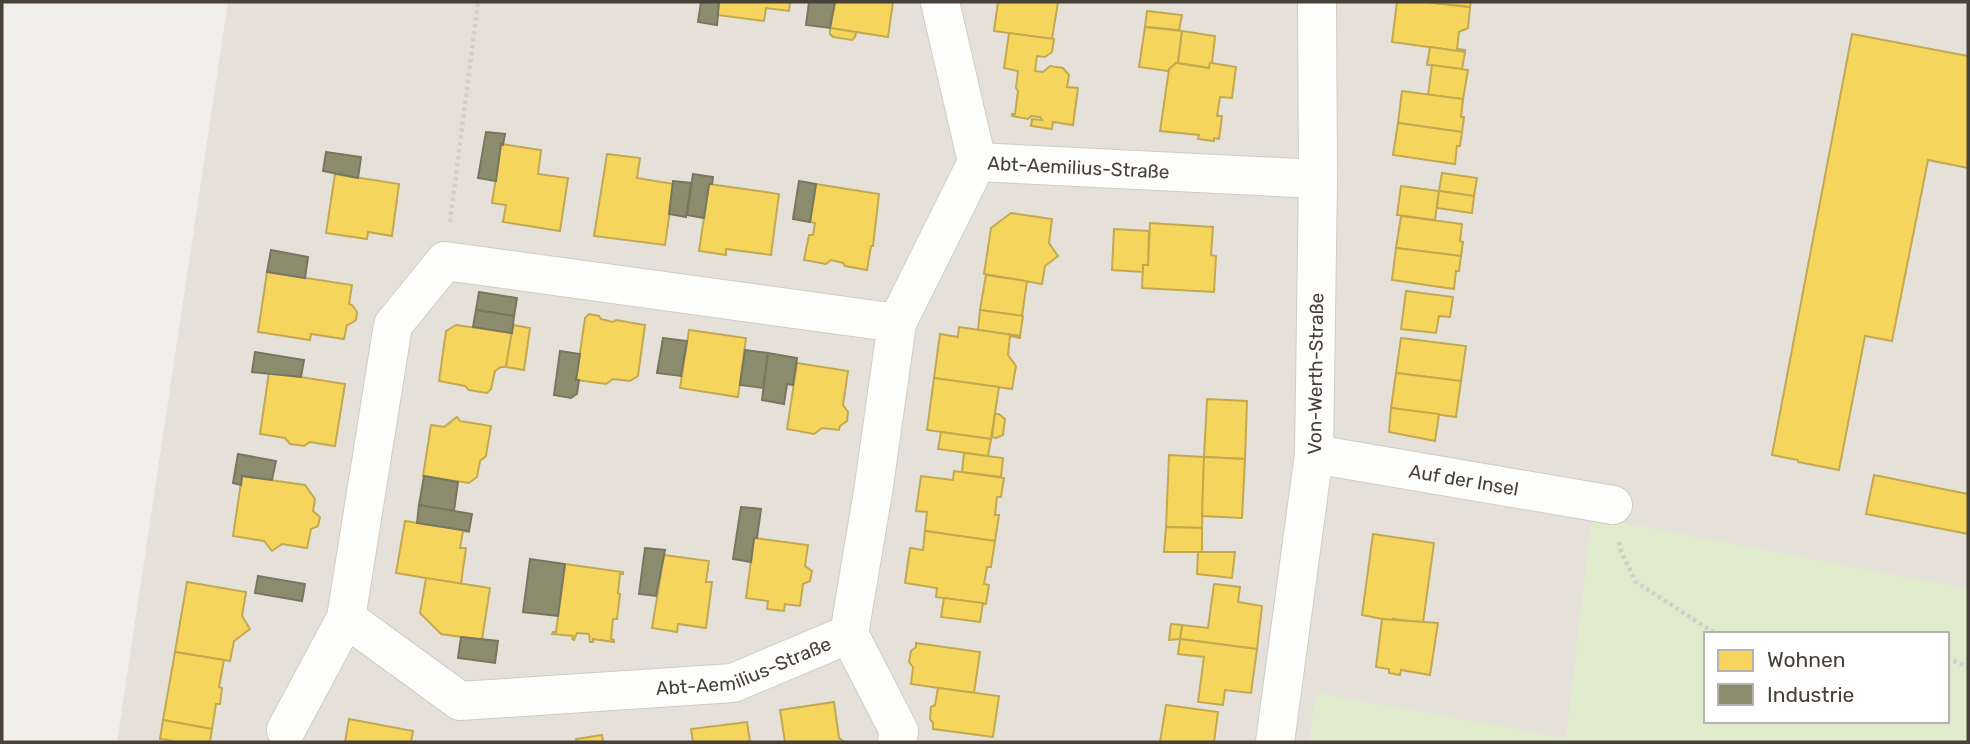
<svg xmlns="http://www.w3.org/2000/svg" width="1970" height="744" font-family="Rubik,sans-serif">
<style>
.residential{fill:#e5e1d9;fill-rule:evenodd}
.green{fill:#dfebcc;fill-rule:evenodd}
.homes{fill:#f6d55c;stroke:#c2a951;stroke-width:2}
.industry{fill:#8c8c6e;stroke:#78765e;stroke-width:2}
.lines{fill:none;stroke-linecap:round;stroke-linejoin:round}
.minor-casing{stroke:#cfcdc9;stroke-width:40}
.path{stroke:#d1cfcc;stroke-width:4.5;stroke-dasharray:3.5 3.5;stroke-linecap:butt}
.minor{stroke:#fdfdfc;stroke-width:38}
.labels{text-anchor:middle;dominant-baseline:central;stroke-width:7;stroke-linejoin:round;paint-order:stroke}
.street-label{font-size:19px;fill:#484137;stroke:#fff}
</style>
<rect width="100%" height="100%" fill="#f1efec"/>
<!-- residential -->
<path class="residential" d="M228 2H1968V742H117ZM1706 634H1947V721H1706Z"/>
<!-- green -->
<path class="green" d="M1593 517 1968 589V742H1309L1316 693 1566 738 1590 532ZM1706 634H1947V721H1706Z"/>
<!-- homes -->
<g class="homes">
<polygon points="719,2 790,2 789,11 766,8 764,21 717,15"/>
<polygon points="835,2 893,2 888,37 830,28"/>
<polygon points="998,2 1058,2 1052,39 994,31"/>
<polygon points="1397,2 1426,2 1470,7 1468,28 1459,32 1457,49 1465,50 1465,52 1392,42"/>
<polygon points="1426,2 1471,2 1470,7"/>
<polygon points="1147,11 1182,15 1179,30 1145,27"/>
<polygon points="1145,27 1182,31 1178,63 1176,63 1168,71 1139,67"/>
<polygon points="830,28 856,32 855,37 852,40 833,37 830,34"/>
<polygon points="1182,31 1215,36 1212,63 1210,63 1209,68 1178,63"/>
<polygon points="1009,33 1054,39 1052,52 1045,57 1037,56 1035,71 1043,72 1050,66 1063,68 1069,75 1067,87 1078,88 1073,125 1053,122 1052,129 1031,126 1032,119 1042,120 1040,117 1031,116 1028,119 1012,116 1012,114 1015,114 1018,91 1016,88 1018,71 1004,68"/>
<polygon points="1852,34 1968,56 1968,168 1928,160 1892,341 1865,336 1839,470 1798,462 1798,460 1772,455"/>
<polygon points="1430,47 1465,52 1462,69 1427,65"/>
<polygon points="1176,63 1209,68 1210,63 1212,63 1236,67 1232,98 1220,97 1217,116 1222,116 1219,139 1214,138 1214,141 1198,139 1199,135 1160,131 1169,69"/>
<polygon points="1432,65 1468,70 1463,99 1428,95"/>
<polygon points="1402,91 1463,99 1461,117 1464,117 1462,132 1398,123"/>
<polygon points="1398,123 1462,132 1460,146 1457,146 1455,164 1393,155"/>
<polygon points="501,144 541,150 538,174 568,178 560,231 503,222 506,205 492,203"/>
<polygon points="607,154 640,158 637,178 674,184 665,245 594,236"/>
<polygon points="1442,173 1477,178 1474,196 1439,191"/>
<polygon points="335,174 399,184 392,236 368,232 367,239 326,233"/>
<polygon points="709,184 779,194 771,255 726,249 726,255 699,251"/>
<polygon points="816,184 879,194 873,246 871,246 867,270 845,266 843,263 831,260 826,264 804,260 809,235 813,235 815,223 810,222"/>
<polygon points="1401,186 1439,191 1435,220 1397,215"/>
<polygon points="1439,191 1474,196 1472,213 1437,208"/>
<polygon points="1011,213 1052,219 1049,243 1058,256 1045,266 1042,284 984,274 991,228"/>
<polygon points="1401,216 1462,224 1460,241 1463,242 1461,256 1396,248"/>
<polygon points="1150,223 1213,227 1211,255 1216,256 1214,292 1142,288 1143,265 1148,265"/>
<polygon points="1114,229 1149,231 1148,265 1143,265 1143,272 1112,270"/>
<polygon points="1396,248 1461,256 1459,271 1456,271 1454,289 1392,280"/>
<polygon points="267,272 352,285 349,304 352,305 357,312 356,320 348,325 347,325 344,339 311,334 310,340 258,332"/>
<polygon points="986,275 1027,281 1022,316 980,310"/>
<polygon points="1406,291 1453,297 1450,317 1439,316 1436,333 1401,329"/>
<polygon points="980,310 1023,316 1020,336 978,330"/>
<polygon points="589,314 599,316 601,319 613,322 616,320 645,325 638,376 630,381 613,379 606,384 576,380 585,318"/>
<polygon points="456,325 512,333 506,367 501,367 495,371 491,389 487,393 469,390 465,386 439,381 446,331"/>
<polygon points="513,325 530,328 524,370 506,367"/>
<polygon points="959,327 1020,336 1020,338 1010,336 1008,355 1016,366 1012,389 934,378 940,334 958,337"/>
<polygon points="689,330 746,338 738,397 680,388"/>
<polygon points="1401,338 1466,346 1461,381 1396,373"/>
<polygon points="797,363 848,371 843,405 848,412 847,421 840,426 839,430 822,428 814,434 787,429"/>
<polygon points="269,372 345,384 335,446 310,442 304,446 290,444 285,438 260,434"/>
<polygon points="1396,373 1461,381 1456,417 1391,408"/>
<polygon points="934,378 999,387 991,439 927,430"/>
<polygon points="1207,399 1247,401 1245,459 1204,457"/>
<polygon points="1391,408 1439,414 1435,441 1389,432"/>
<polygon points="995,414 999,414 1005,419 1003,435 996,438 992,437"/>
<polygon points="457,417 460,421 491,426 486,456 480,461 477,477 469,483 423,476 431,425 444,427"/>
<polygon points="941,432 991,439 988,456 938,449"/>
<polygon points="964,453 1003,458 1001,477 962,472"/>
<polygon points="1169,455 1204,457 1202,528 1166,527"/>
<polygon points="1204,457 1245,459 1242,518 1202,516"/>
<polygon points="954,471 1004,478 1001,497 997,497 995,515 999,515 995,541 925,531 927,512 916,511 921,476 953,480"/>
<polygon points="1874,475 1968,494 1968,534 1866,514"/>
<polygon points="242,476 305,485 315,499 313,511 320,517 318,526 311,529 307,548 282,544 272,551 264,541 233,536"/>
<polygon points="405,521 469,531 469,532 463,531 460,548 466,548 461,584 396,573"/>
<polygon points="1166,527 1202,528 1202,552 1164,552"/>
<polygon points="925,531 995,541 991,567 987,567 984,584 989,585 986,604 936,597 937,588 905,583 910,548 923,550"/>
<polygon points="1373,534 1434,543 1423,623 1393,619 1393,621 1362,615"/>
<polygon points="754,538 808,545 805,566 812,571 810,581 803,584 800,606 785,604 784,611 767,609 768,601 746,598"/>
<polygon points="1198,552 1235,552 1232,578 1197,574"/>
<polygon points="664,555 709,561 706,582 712,582 706,628 678,624 677,632 652,628"/>
<polygon points="565,564 623,572 623,574 620,574 618,593 620,594 617,619 613,619 611,639 614,640 614,642 593,639 593,642 590,642 589,634 577,633 574,640 572,639 573,636 552,634 553,632 556,632"/>
<polygon points="426,578 490,588 482,640 441,634 420,613"/>
<polygon points="187,582 246,592 242,616 250,629 234,641 230,661 175,652"/>
<polygon points="1214,584 1240,587 1238,602 1262,606 1257,649 1180,639 1182,625 1208,628"/>
<polygon points="944,598 983,603 980,622 941,617"/>
<polygon points="1382,619 1438,623 1430,675 1401,670 1400,675 1389,673 1389,669 1376,667"/>
<polygon points="1171,624 1182,625 1180,639 1169,640"/>
<polygon points="1180,639 1257,649 1251,693 1225,690 1223,705 1198,702 1204,657 1178,654"/>
<polygon points="916,643 980,652 974,693 911,684 913,667 909,662 911,651 916,647"/>
<polygon points="175,652 224,660 219,687 222,688 220,704 216,704 212,729 163,720"/>
<polygon points="938,688 999,696 993,737 933,729 933,723 930,719 931,707 935,705"/>
<polygon points="834,702 839,738 845,742 785,742 780,710"/>
<polygon points="1166,705 1218,712 1214,742 1160,742"/>
<polygon points="349,719 413,731 411,742 345,742"/>
<polygon points="163,720 212,729 210,742 179,742 160,739"/>
<polygon points="747,722 750,742 693,742 691,729"/>
<polygon points="602,735 603,742 577,742 576,739"/>
</g>
<!-- industry -->
<g class="industry">
<polygon points="701,2 719,2 717,25 698,22"/>
<polygon points="809,2 835,2 830,28 806,25"/>
<polygon points="486,132 505,134 503,145 501,144 496,181 478,178"/>
<polygon points="326,152 361,157 358,178 323,171"/>
<polygon points="693,174 713,177 712,184 709,184 704,218 687,215"/>
<polygon points="673,181 691,183 686,217 669,214"/>
<polygon points="799,181 816,184 810,222 793,219"/>
<polygon points="271,250 308,257 305,278 267,272"/>
<polygon points="479,292 517,298 514,316 476,310"/>
<polygon points="476,310 514,316 512,333 473,327"/>
<polygon points="663,338 687,341 681,376 657,373"/>
<polygon points="745,350 768,353 763,388 740,385"/>
<polygon points="560,351 580,354 576,380 579,380 577,394 571,398 554,395"/>
<polygon points="255,352 304,360 301,377 252,372"/>
<polygon points="768,353 797,358 793,385 787,384 784,404 762,400"/>
<polygon points="238,454 276,461 272,480 242,476 241,485 233,483"/>
<polygon points="424,476 458,482 454,511 419,505"/>
<polygon points="419,505 472,514 469,531 417,523"/>
<polygon points="741,507 761,509 757,538 754,538 751,562 733,559"/>
<polygon points="645,548 665,550 656,596 639,594"/>
<polygon points="530,559 565,564 558,616 523,612"/>
<polygon points="258,576 305,584 302,601 255,593"/>
<polygon points="461,637 498,641 495,663 458,658"/>
</g>
<g class="lines">
<defs>
<g id="minor">
<polyline points="940,2 977,162"/>
<path id="s1" d="M897 323 445 261 393 325 346 618 460 701 733 683 849 634 873 492 897 323 977 162 1318 179"/>
<path id="s2" d="M1314 454 1613 505"/>
<polyline points="849,634 899,731 897,742"/>
<polyline points="286,730 346,618"/>
<path id="s3" d="M1275 742 1314 454 1318 179 1317 2"/>
</g>
</defs>
<!-- minor casing -->
<use href="#minor" class="minor-casing"/>
<!-- path -->
<g class="path">
<polyline points="450,222 478,2"/>
<polyline points="1619,542 1621,552 1636,582 1716,634"/>
<polyline points="1947,658 1968,667"/>
</g>
<!-- minor -->
<use href="#minor" class="minor"/>
</g>
<g class="labels">
<!-- street labels -->
<g class="street-label">
<text stroke="none"><textPath href="#s1" startOffset="1972">Abt-Aemilius-Straße</textPath></text>
<text stroke="none"><textPath href="#s3" startOffset="371">Von-Werth-Straße</textPath></text>
<text stroke="none"><textPath href="#s2" startOffset="152">Auf der Insel</textPath></text>
<text stroke="none"><textPath href="#s1" startOffset="1264">Abt-Aemilius-Straße</textPath></text>
</g>
</g>
<!-- border -->
<rect width="1970" height="744" fill="none" stroke="#484137" stroke-width="7"/>
<!-- legend -->
<rect x="1704" y="632" width="245" height="91" fill="#ffffff" stroke="#b6b3af" stroke-width="2"/>
<rect x="1718" y="650" width="35" height="21" fill="#f6d55c" stroke="#b6b3af" stroke-width="2"/>
<text x="1767" y="667" font-size="21" fill="#484137">Wohnen</text>
<rect x="1718" y="684" width="35" height="21" fill="#8c8c6e" stroke="#b6b3af" stroke-width="2"/>
<text x="1767" y="702" font-size="21" fill="#484137">Industrie</text>
</svg>
